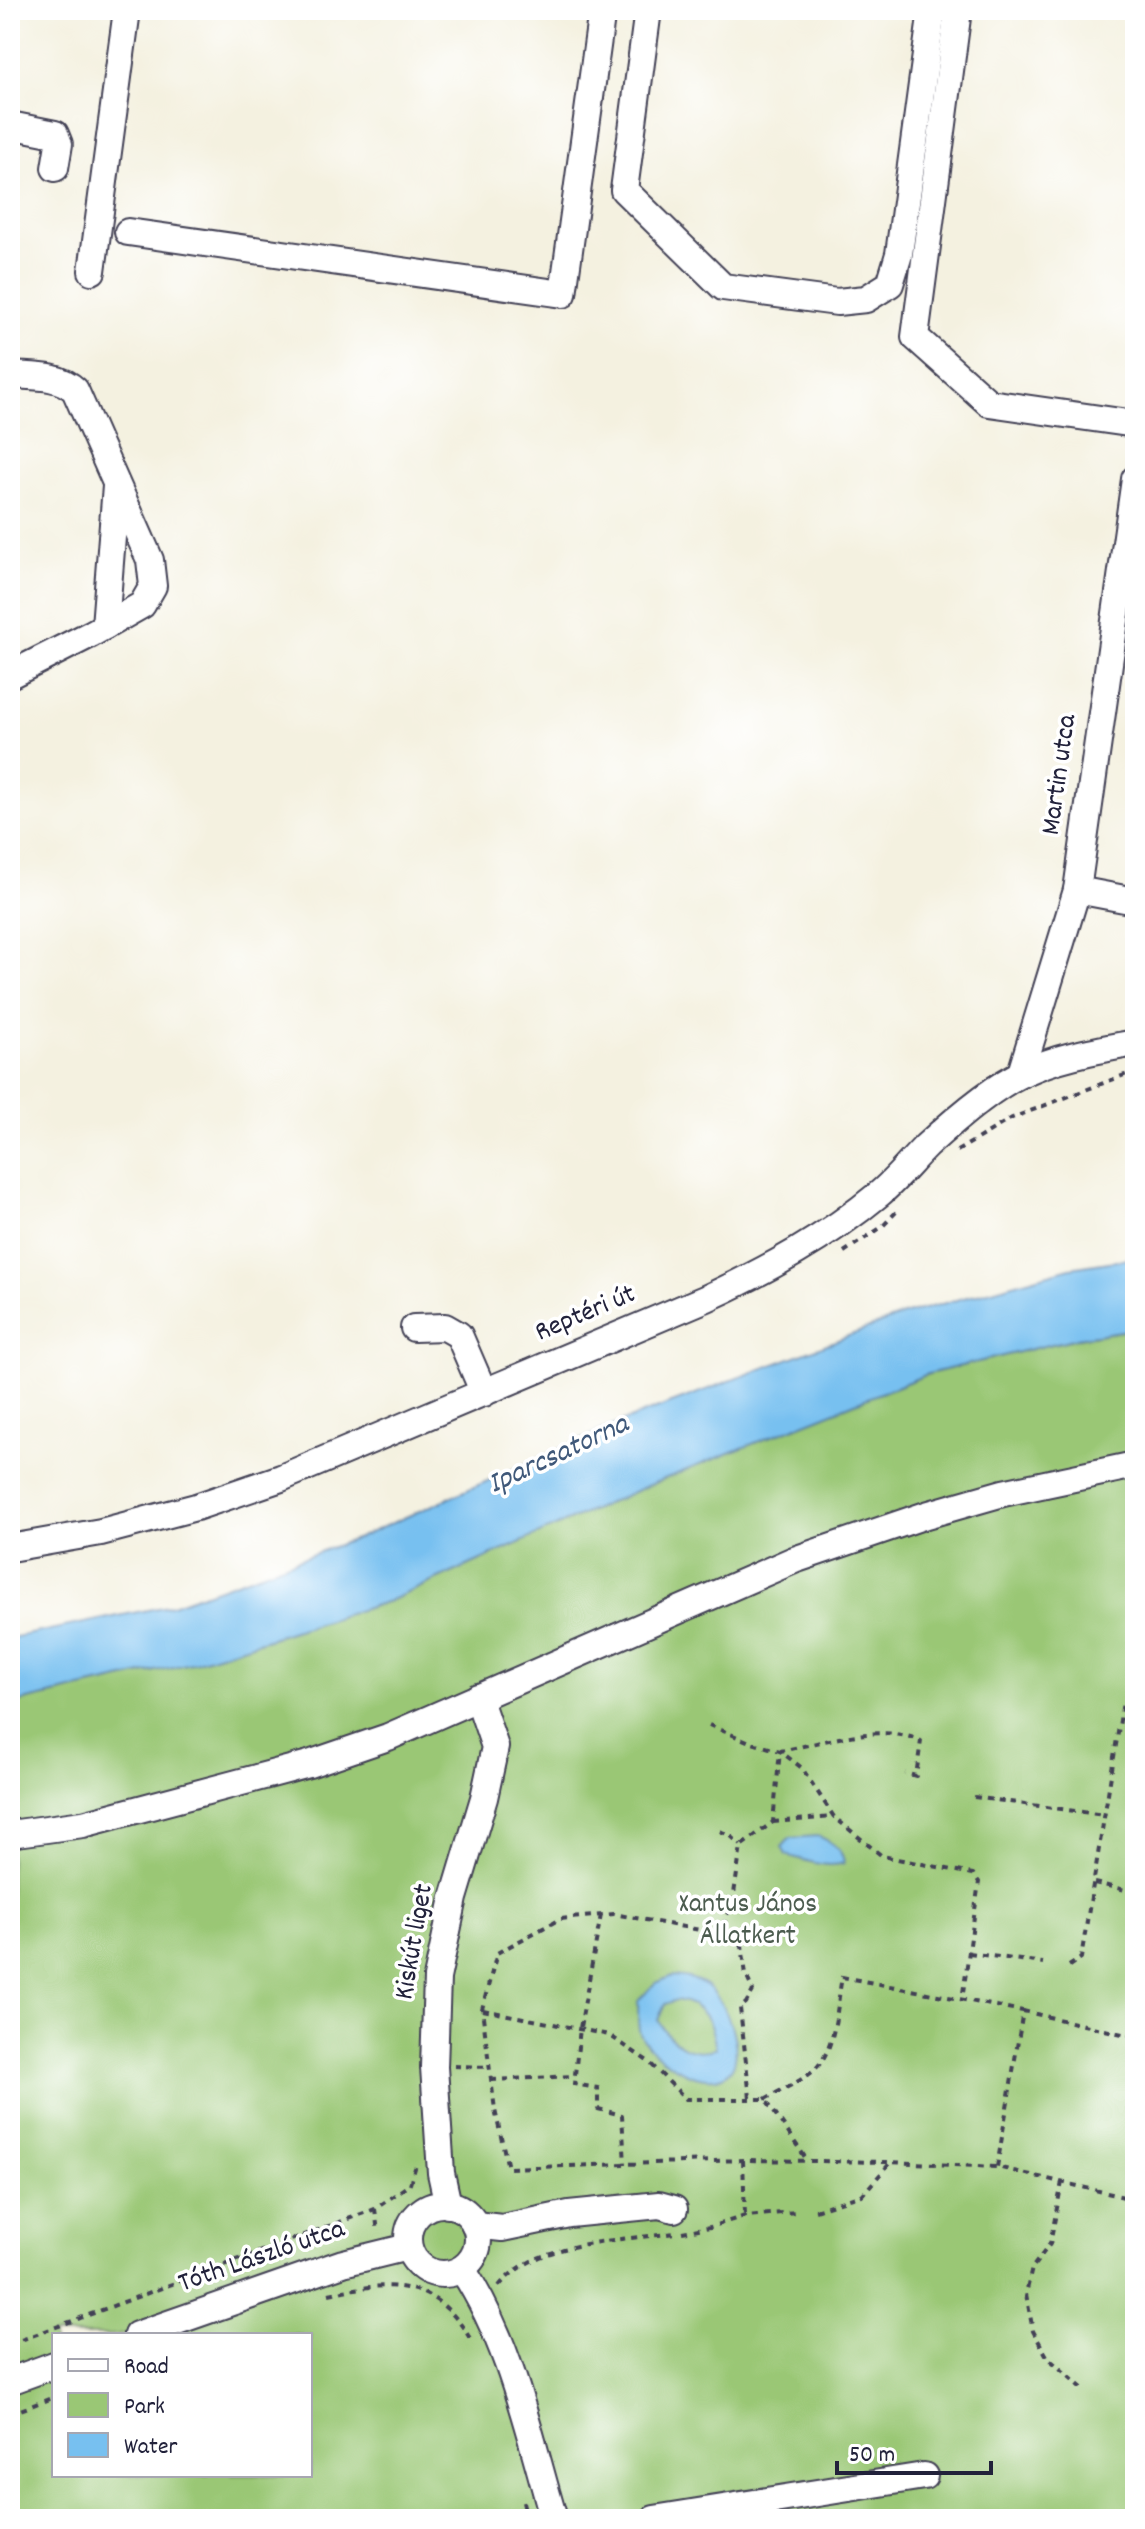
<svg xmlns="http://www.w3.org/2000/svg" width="1145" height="2529" font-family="Dekko,sans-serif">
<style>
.green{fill:#9ac775;stroke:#5e7458;stroke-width:2;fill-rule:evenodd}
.water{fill:#77c0f0;stroke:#4c7196;stroke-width:2;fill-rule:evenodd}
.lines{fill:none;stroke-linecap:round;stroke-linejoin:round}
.minor-casing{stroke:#424154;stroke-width:30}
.path{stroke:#424154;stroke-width:4;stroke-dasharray:6 6;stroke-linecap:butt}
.minor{stroke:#fff;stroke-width:26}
.labels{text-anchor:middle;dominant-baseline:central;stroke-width:7;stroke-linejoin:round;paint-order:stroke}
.street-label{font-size:28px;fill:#22223b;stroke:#fff}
.park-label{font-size:28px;fill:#4c5c4f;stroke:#fff}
.water-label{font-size:30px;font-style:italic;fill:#40597a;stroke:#fff}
</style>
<rect width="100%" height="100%" fill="#fff"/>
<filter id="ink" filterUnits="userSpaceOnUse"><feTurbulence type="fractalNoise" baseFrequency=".0125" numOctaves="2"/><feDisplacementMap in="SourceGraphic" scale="16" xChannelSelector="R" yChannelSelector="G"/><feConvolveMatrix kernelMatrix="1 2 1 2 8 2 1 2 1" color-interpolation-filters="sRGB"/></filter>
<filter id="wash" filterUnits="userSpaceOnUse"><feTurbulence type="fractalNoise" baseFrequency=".006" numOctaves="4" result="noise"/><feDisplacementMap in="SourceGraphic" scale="32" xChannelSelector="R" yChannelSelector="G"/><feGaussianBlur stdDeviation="1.8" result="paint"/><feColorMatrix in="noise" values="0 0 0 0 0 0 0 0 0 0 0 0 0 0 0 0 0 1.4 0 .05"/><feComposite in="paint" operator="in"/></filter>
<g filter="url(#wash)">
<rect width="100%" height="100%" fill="#f4f1e0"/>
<!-- green -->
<path class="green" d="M1135 1329V2519H10V1704L191 1663 389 1601 649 1485 928 1374 1077 1338ZM54 2335H310V2475H54Z"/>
<!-- water -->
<g class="water">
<polygon points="1135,1258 1135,1329 1077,1338 928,1374 649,1485 389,1601 191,1663 10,1704 10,1638 172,1605 358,1538 619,1423 906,1314 1070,1268"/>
<path d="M818 1836C830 1841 843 1849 844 1863 826 1869 804 1860 786 1855L782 1847 790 1838Z"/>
<path d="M672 1976C684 1977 697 1978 707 1986 725 1999 746 2052 730 2070 709 2095 653 2058 642 2037 636 2028 639 2012 638 2001L655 1983ZM676 2000C704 2004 712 2023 716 2048 692 2057 669 2042 658 2020L665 2004Z"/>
</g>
</g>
<g filter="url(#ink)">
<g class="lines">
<defs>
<g id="minor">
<polyline points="648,10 624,190 723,287 837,302 866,299 890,284 899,254 932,10"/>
<polyline points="958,10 915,337 989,403 1135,424"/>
<polyline points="10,125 55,134 59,144 55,168"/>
<polyline points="128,232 563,294 602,10"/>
<polyline points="92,271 127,10"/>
<path d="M10 375C33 377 58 374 75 390L150 560 153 586 142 605 91 634 10 675"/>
<polyline points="105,626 116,486"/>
<polyline points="1077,890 1135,901"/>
<polyline points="1021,1073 1077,890 1135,479"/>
<polyline points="414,1328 445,1327 459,1335 484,1393"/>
<path d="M10 1548 101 1532 196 1507 281 1478 707 1298C769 1269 826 1238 879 1194 896 1180 910 1162 926 1146 950 1124 994 1086 1023 1073 1059 1056 1097 1050 1135 1043"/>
<polyline points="10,1834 83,1824 309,1764 388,1737 794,1560 926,1515 1003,1493 1135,1465"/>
<circle cx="443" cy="2239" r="35"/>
<polyline points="448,2205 441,2173 434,2067 437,1978 454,1898 484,1798 495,1747 478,1697"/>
<polyline points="475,2225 502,2228 569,2214 659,2205 674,2209"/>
<path d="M462 2269C511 2343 529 2435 554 2519"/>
<polyline points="137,2335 343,2263 408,2247"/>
<polyline points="10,2381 54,2365"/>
<polyline points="654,2519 924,2476"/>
</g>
</defs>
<!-- minor casing -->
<use href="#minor" class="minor-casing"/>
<!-- path -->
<g class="path">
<polyline points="957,1151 1012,1118 1135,1071"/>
<polyline points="844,1252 882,1227 897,1211"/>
<polyline points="709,1725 752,1743 780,1751 802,1768 834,1817 882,1856 973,1874 979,1882 962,2000"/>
<polyline points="974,1797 1104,1815"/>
<polyline points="773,1822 834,1817"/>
<polyline points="720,1831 731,1836 741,1845"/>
<polyline points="1094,1883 1135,1892"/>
<polyline points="601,1915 580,2028 574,2084 598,2088 598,2109 622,2115 625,2164"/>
<polyline points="721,1934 614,1914 560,1919 497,1953 482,2009 495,2110 508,2168 743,2160 891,2162 997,2167 1124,2197 1135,2203"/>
<polyline points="969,1953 1043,1963"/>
<polyline points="1069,1966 1081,1958 1123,1702"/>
<polyline points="483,2010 609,2035 649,2062 686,2099 765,2099 807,2160"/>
<polyline points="1023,2011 1135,2037"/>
<polyline points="454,2066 489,2067"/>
<polyline points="491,2080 575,2076"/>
<path d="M750 2098 740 2008 746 2003 753 1991 746 1975 742 1945 721 1934 734 1894 741 1846 773 1822 780 1751C823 1743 880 1722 921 1741L916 1776 905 1773"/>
<path d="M765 2099C779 2091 795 2084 808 2075 837 2056 836 2008 842 1977L1023 2011 997 2167"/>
<polyline points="743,2160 745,2216"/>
<polyline points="1062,2182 1050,2244 1032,2268 1026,2294 1033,2331 1048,2358 1082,2388"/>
<polyline points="375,2209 378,2232"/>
<polyline points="815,2210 862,2195 891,2162"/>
<polyline points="682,2232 710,2227 745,2216 796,2212"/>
<path d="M499 2286C537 2240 619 2241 674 2233"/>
<path d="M329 2294C393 2280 437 2279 472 2342"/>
<polyline points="10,2344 375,2209 410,2184 416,2165"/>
<polyline points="10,2414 54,2397"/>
<polyline points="523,2502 527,2519"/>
</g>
<!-- minor -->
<use href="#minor" class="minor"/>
</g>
</g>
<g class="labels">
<!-- street labels -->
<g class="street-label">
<text transform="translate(1061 775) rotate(-82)">Martin utca</text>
<text transform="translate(586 1315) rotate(-23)">Reptéri út</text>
<text transform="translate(416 1942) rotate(-80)">Kiskút liget</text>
<text transform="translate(262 2258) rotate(-19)">Tóth László utca</text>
</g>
<!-- park labels -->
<g class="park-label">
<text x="748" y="1906">Xantus János<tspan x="748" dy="32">Állatkert</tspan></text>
</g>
<!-- water labels -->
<g class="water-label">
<text transform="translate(559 1456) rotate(-25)">Iparcsatorna</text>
</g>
</g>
<!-- margin -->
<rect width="1145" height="2529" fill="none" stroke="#fff" stroke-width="40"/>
<!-- legend -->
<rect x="52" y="2333" width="260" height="144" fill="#ffffff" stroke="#a7a7b1" stroke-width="2"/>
<rect x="68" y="2359" width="40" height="12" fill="#ffffff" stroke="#a7a7b1" stroke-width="2"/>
<text x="124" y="2373" font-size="24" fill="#22223b">Road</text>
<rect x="68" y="2393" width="40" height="24" fill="#9ac775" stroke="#a7a7b1" stroke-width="2"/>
<text x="124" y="2413" font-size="24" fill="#22223b">Park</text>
<rect x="68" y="2433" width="40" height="24" fill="#77c0f0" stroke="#a7a7b1" stroke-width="2"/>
<text x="124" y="2453" font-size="24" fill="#22223b">Water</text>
<!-- scale -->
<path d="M837 2461v12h154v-12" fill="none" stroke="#22223b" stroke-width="4"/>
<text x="849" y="2461" font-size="24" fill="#22223b" stroke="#ffffff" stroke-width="6" paint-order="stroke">50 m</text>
</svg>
